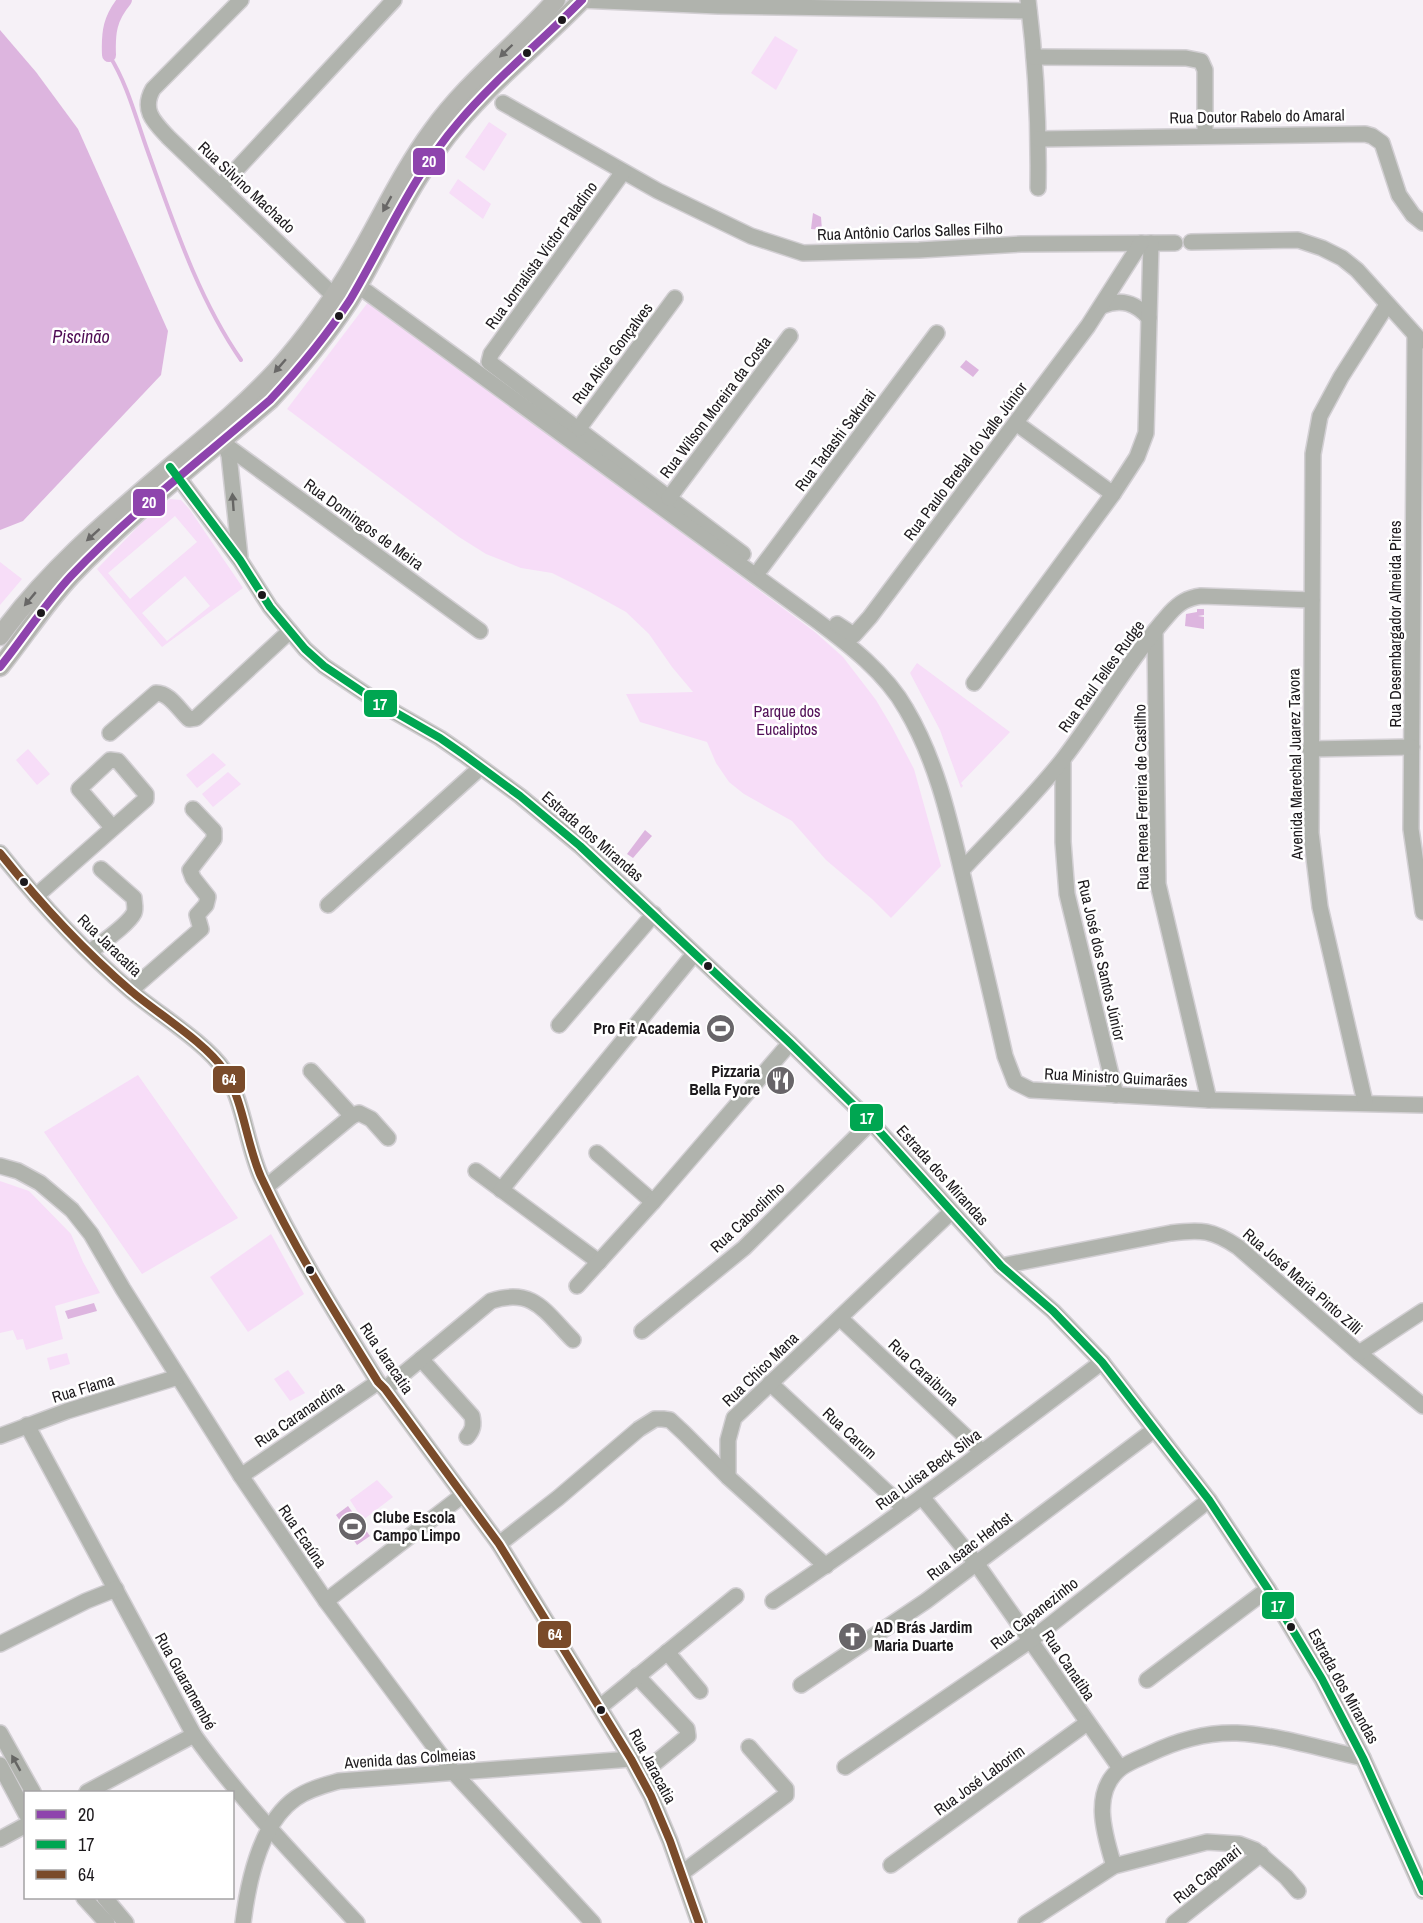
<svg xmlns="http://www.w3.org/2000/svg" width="1423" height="1923" font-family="'Archivo Narrow',sans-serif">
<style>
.green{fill:#f7ddf8;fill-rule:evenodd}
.water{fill:#ddb5df}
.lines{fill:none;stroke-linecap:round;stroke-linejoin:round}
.stream{stroke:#ddb5df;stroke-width:4}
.canal{stroke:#ddb5df;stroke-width:14}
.minor-casing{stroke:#d2cfd3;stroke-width:18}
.major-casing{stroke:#d2cfd3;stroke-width:21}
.minor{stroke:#b0b3ad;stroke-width:15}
.major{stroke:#b4b5b0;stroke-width:18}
.bus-1-casing{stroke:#fff;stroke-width:12}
.bus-2-casing{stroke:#fff;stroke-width:12}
.bus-3-casing{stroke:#fff;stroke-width:12}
.bus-1{stroke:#8e44ad;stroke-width:8}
.bus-2{stroke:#00a651;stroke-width:8}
.bus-3{stroke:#7a4b2a;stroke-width:8}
.oneway{fill:#686766}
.oneway2{fill:#666664}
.bus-dot{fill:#1c191c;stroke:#fff;stroke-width:2}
.labels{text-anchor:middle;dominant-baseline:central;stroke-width:5;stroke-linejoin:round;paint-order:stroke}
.street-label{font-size:16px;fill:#1c191c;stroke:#fff}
.park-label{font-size:16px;fill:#521058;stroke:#fff}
.poi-label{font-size:16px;font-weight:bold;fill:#1c191c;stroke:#fff;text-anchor:end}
.water-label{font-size:18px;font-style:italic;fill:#4f0c54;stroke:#fff}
.line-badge{stroke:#fff;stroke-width:2}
.badge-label{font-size:16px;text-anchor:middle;font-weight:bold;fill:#fff}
</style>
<rect width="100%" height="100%" fill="#f6f1f7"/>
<!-- green -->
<g class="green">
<polygon points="775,36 798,50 776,90 751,73"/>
<polygon points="489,122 507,134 484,171 465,157"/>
<polygon points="458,179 491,204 483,219 449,193"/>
<polygon points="372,297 539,421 607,477 815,632 843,657 876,700 892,727 914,769 941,866 891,918 872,899 826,860 792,821 744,794 729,782 716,763 707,742 640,722 626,694 693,692 672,667 649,634 626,612 590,592 552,573 521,568 486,554 459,537 287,409"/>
<path d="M170 499 181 500 190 510 243 588 162 647 97 569 156 508ZM175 516 197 542 130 599 108 573ZM185 576 210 606 167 641 142 613Z"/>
<polygon points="0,562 22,579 0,605"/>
<polygon points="917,663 1010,732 961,783 963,786 961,788 940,730 910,673"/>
<polygon points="28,749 50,774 37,785 16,760"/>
<polygon points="213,753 226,765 197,788 186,775"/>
<polygon points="228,772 241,784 213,807 202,794"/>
<polygon points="138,1075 238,1218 142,1274 44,1132"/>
<polygon points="0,1181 29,1191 71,1234 83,1262 100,1293 55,1306 63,1339 26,1350 23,1339 17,1340 13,1330 0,1333"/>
<polygon points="271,1234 304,1294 248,1332 210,1277"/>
<polygon points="67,1353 70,1364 50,1370 47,1358"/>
<polygon points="288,1370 305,1393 290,1401 274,1379"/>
<polygon points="377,1480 393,1497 363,1520 350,1500"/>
</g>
<!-- water -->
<g class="water">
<polygon points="0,30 36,72 78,129 168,331 161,375 23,521 0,530"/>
<polygon points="813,213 821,217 822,230 811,229"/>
<polygon points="966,360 979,370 973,377 960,367"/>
<polygon points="1197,609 1204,609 1204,615 1198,616 1204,617 1204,629 1185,626 1186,614 1197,612"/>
<polygon points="645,830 652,836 633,858 627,854"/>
<polygon points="94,1303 97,1311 68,1319 65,1311"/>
<polygon points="348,1506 370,1536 357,1545 336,1515"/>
</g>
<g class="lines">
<!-- stream -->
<path class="stream" d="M109 55C128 85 136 119 148 152 174 224 198 298 241 360"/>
<!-- canal -->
<path class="canal" d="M109 55C108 32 110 18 125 0"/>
<defs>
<g id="minor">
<path d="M241 0 153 89C141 110 154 122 168 137L334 296"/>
<polyline points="580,0 718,6 1029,11"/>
<path d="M1028 0C1036 62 1039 125 1038 188"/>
<polyline points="1034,57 1186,58 1201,61 1205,70 1205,135"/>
<polyline points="503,103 658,191 751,236 803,253 919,250 1021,244 1175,243"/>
<polyline points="1039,139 1365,134 1372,136 1382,143 1399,195 1413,215 1423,223"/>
<polyline points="623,172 491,354 489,362 743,554"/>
<polyline points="221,186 394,0"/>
<polyline points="1191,242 1298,240 1322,248 1342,258 1357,270 1421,341"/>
<path d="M367 292 816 620C848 644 886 673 906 709 935 758 948 813 961 868 976 931 991 993 1005 1056L1015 1082 1031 1090 1209 1100 1423 1105"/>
<path d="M1102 306C1121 298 1136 303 1149 318"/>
<polyline points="1415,335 1411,829 1423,912"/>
<polyline points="1016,423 1113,494 1137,457 1146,433 1151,243"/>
<polyline points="579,428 675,298"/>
<polyline points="224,443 229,455 240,557"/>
<polyline points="227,446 480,631"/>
<polyline points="172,469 240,560 270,607 305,649 324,666 379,703 440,738 463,754 520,796 580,846 790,1043 871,1122 1001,1266 1053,1311 1102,1362 1209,1500 1268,1589 1322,1679 1363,1758 1423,1891"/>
<polyline points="669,498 790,336"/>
<polyline points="761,568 937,333"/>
<polyline points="837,624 854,635 870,617 1088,326 1141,243"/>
<polyline points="1155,631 1158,884 1209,1100"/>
<polyline points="974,683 1113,494"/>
<path d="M110 733 156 693C170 693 179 710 189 719L196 718 290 631"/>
<polyline points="1310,749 1412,747"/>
<polyline points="1063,760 1063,842 1067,894 1116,1095"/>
<path d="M0 853C39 902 83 950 131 991 157 1013 206 1043 224 1070 244 1102 246 1143 261 1177 294 1248 337 1316 378 1382L385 1389 499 1544 631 1759 651 1796 670 1841 699 1923"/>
<path d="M962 870C996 833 1033 798 1064 758 1100 711 1130 658 1170 613 1179 603 1187 598 1201 596L1312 600"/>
<polyline points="36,896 146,799 146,794 118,761 110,760 79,789 112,827"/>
<polyline points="328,905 480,768"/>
<path d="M90 952C101 943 128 925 134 913 136 908 134 902 134 898L101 869"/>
<polyline points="131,990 201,929 197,915 206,905 208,897 193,878 190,870 214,839 214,831 193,809"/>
<polyline points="559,1025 654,914"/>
<polyline points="311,1071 352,1116"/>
<polyline points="1365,1102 1320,907 1311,833 1313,454 1320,416 1341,377 1387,305"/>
<polyline points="597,1153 653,1202"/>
<polyline points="0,1166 18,1171 40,1183 72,1210 91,1234 123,1289 241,1476 326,1601 454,1773 593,1923"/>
<polyline points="476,1171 599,1262"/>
<polyline points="266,1187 352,1116 359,1113 371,1119 388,1138"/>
<polyline points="501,1190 694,954"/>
<path d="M1001 1266 1171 1233C1201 1229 1213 1230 1238 1247L1359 1353 1423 1406"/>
<polyline points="577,1286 653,1202 790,1043"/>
<polyline points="840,1318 982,1452"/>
<polyline points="642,1331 744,1248 871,1122"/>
<polyline points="1359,1353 1423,1311"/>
<path d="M421 1359 472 1416C474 1425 473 1430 467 1437"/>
<polyline points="770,1383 905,1509"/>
<path d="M385 1389 491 1301C534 1287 545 1312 573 1340"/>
<path d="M27 1425 194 1735C242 1802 301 1862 357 1923"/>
<polyline points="0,1436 67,1411 178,1377"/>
<polyline points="241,1476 378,1382"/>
<polyline points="728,1477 728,1440 734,1418 951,1212"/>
<polyline points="922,1497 976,1563 1120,1768"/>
<polyline points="499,1544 558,1498 639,1429 655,1419 663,1419 670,1420 684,1433 728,1477 826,1566"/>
<polyline points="326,1601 463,1495"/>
<path d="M773 1601C886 1526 993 1444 1102 1362"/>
<polyline points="0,1644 86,1601 116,1589"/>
<polyline points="667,1652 700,1691"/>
<polyline points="637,1676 687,1729 688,1736 655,1763"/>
<polyline points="1147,1680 1268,1589"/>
<polyline points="801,1685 926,1601 1154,1430"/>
<polyline points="600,1707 736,1596"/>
<polyline points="0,1733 33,1792"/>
<polyline points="0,1765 26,1814"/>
<polyline points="845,1767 1031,1640 1209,1500"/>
<polyline points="87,1792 194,1735"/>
<polyline points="0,1839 26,1825"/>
<polyline points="891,1865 1087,1723"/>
<path d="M1114 1866C1105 1836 1090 1792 1121 1768 1129 1762 1140 1758 1149 1754 1176 1741 1208 1732 1237 1733 1279 1735 1322 1749 1363 1758"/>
<polyline points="682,1873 786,1795 786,1789 749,1747"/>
<polyline points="84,1898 107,1923"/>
<polyline points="105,1898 126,1923"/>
<path d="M243 1923C248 1882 260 1823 296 1798 309 1789 325 1785 339 1781L631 1759"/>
<polyline points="1026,1923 1114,1866 1207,1842 1239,1844 1255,1850 1286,1877 1298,1891"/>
<polyline points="1174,1923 1261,1854"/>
</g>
<g id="major">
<path d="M0 636C47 571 109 519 170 467 207 436 244 406 277 370 309 334 337 294 361 252 384 212 404 169 432 131 467 82 516 45 556 0"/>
<path d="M0 667C24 637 45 604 71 576 132 512 203 458 270 400 299 369 327 335 350 300 385 241 413 175 458 123 495 79 541 42 582 0"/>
</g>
</defs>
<!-- minor casing -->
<use href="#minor" class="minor-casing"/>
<!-- major casing -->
<use href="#major" class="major-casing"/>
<!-- minor -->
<use href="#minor" class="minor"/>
<!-- major -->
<use href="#major" class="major"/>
<defs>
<path id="bus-1" d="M0 667C24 637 45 604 71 576 132 512 203 458 270 400 299 369 327 335 350 300 385 241 413 175 458 123 495 79 541 42 582 0"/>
<polyline id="bus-2" points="170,467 240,560 270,607 305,649 324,666 379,703 440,738 463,754 520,796 580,846 790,1043 871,1122 1001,1266 1053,1311 1102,1362 1209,1500 1268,1589 1322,1679 1363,1758 1423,1891"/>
<path id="bus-3" d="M0 853C39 902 83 950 131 991 157 1013 206 1043 224 1070 244 1102 246 1143 261 1177 294 1248 337 1316 378 1382L385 1389 499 1544 631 1759 651 1796 670 1841 699 1923"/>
</defs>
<!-- bus-1 casing -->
<use href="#bus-1" class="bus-1-casing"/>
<!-- bus-2 casing -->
<use href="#bus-2" class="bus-2-casing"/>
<!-- bus-3 casing -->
<use href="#bus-3" class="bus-3-casing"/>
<!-- bus-1 -->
<use href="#bus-1" class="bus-1"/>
<!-- bus-2 -->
<use href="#bus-2" class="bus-2"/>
<!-- bus-3 -->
<use href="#bus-3" class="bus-3"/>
</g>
<!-- one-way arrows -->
<defs><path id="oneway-solid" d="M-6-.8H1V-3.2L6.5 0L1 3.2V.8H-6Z" transform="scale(1.5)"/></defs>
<g class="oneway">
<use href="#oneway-solid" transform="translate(506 51) rotate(136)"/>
<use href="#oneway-solid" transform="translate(387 204) rotate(119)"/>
<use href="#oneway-solid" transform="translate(280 366) rotate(131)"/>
<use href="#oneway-solid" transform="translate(93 535) rotate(138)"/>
<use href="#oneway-solid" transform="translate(30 599) rotate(130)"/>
</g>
<g class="oneway2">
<use href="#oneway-solid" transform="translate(233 502) rotate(-94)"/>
<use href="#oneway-solid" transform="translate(16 1763) rotate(-119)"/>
</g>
<!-- icons -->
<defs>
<symbol id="stadium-disc" viewBox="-11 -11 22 22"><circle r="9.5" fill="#686569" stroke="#fff"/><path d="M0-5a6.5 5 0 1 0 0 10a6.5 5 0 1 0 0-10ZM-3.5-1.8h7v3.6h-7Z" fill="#fff"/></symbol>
<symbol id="restaurant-disc" viewBox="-11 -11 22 22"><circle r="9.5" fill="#686569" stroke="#fff"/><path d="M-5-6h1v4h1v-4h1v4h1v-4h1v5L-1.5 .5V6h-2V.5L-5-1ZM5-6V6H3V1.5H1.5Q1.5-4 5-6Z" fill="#fff"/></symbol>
<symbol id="church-disc" viewBox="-11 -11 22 22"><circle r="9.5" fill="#686569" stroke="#fff"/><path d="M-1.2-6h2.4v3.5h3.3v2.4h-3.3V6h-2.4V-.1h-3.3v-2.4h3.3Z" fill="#fff"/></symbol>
</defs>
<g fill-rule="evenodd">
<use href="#stadium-disc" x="704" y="1012" width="33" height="33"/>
<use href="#restaurant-disc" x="764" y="1064" width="33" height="33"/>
<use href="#stadium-disc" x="336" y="1510" width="33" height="33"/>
<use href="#church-disc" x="836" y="1620" width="33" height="33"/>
</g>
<!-- markers -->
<g class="bus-dot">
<circle cx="562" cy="20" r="5"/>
<circle cx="527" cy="53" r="5"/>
<circle cx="339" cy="316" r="5"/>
<circle cx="262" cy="595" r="5"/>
<circle cx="41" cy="613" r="5"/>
<circle cx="24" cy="882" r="5"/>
<circle cx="708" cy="966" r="5"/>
<circle cx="310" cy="1270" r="5"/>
<circle cx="1291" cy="1627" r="5"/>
<circle cx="601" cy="1710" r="5"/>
</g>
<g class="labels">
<!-- street labels -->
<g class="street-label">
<text transform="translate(1257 116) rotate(-1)">Rua Doutor Rabelo do Amaral</text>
<text transform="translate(247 187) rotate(43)">Rua Silvino Machado</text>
<text transform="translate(910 231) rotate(-2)">Rua Antônio Carlos Salles Filho</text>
<text transform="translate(541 255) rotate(-54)">Rua Jornalista Victor Paladino</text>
<text transform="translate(612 353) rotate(-53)">Rua Alice Gonçalves</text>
<text transform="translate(715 407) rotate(-53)">Rua Wilson Moreira da Costa</text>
<text transform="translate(835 440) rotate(-53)">Rua Tadashi Sakurai</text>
<text transform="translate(965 461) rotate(-53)">Rua Paulo Brebal do Valle Júnior</text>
<text transform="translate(364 524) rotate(36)">Rua Domingos de Meira</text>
<text transform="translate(1395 624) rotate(-90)">Rua Desembargador Almeida Pires</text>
<text transform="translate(1101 676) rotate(-54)">Rua Raul Telles Rudge</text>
<text transform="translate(1295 764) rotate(-91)">Avenida Marechal Juarez Tavora</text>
<text transform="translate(1141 797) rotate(-91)">Rua Renea Ferreira de Castilho</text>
<text transform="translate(593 836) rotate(41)">Estrada dos Mirandas</text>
<text transform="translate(110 945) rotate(44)">Rua Jaracatia</text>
<text transform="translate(1102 960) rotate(77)">Rua José dos Santos Júnior</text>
<text transform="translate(1116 1077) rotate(3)">Rua Ministro Guimarães</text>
<text transform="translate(943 1175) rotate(48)">Estrada dos Mirandas</text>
<text transform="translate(747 1217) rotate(-43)">Rua Caboclinho</text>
<text transform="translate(1303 1281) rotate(41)">Rua José Maria Pinto Zilli</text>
<text transform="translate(387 1358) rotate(56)">Rua Jaracatia</text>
<text transform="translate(760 1369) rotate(-44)">Rua Chico Mana</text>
<text transform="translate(924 1372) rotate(43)">Rua Caraibuna</text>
<text transform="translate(83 1388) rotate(-17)">Rua Flama</text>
<text transform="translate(299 1414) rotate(-34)">Rua Caranandina</text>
<text transform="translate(850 1433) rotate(43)">Rua Carum</text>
<text transform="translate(928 1469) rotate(-36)">Rua Luisa Beck Silva</text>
<text transform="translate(303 1536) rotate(56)">Rua Ecaúna</text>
<text transform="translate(969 1546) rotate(-37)">Rua Isaac Herbst</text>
<text transform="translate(1034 1613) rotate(-38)">Rua Capanezinho</text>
<text transform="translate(1069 1665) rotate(56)">Rua Canatiba</text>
<text transform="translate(186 1681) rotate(61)">Rua Guaramembé</text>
<text transform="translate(1344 1686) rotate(61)">Estrada dos Mirandas</text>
<text transform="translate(410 1758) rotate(-4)">Avenida das Colmeias</text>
<text transform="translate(653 1766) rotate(62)">Rua Jaracatia</text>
<text transform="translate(979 1780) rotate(-36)">Rua José Laborim</text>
<text transform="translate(1207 1874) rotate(-39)">Rua Capanari</text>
</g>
<!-- park labels -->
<g class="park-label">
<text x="787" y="711">Parque dos<tspan x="787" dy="18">Eucaliptos</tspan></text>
</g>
<!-- poi labels -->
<g class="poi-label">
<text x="700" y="1028">Pro Fit Academia</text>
<text x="760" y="1071">Pizzaria<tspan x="760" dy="18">Bella Fyore</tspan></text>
<text x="373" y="1517" text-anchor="start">Clube Escola<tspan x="373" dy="18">Campo Limpo</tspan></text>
<text x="874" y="1627" text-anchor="start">AD Brás Jardim<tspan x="874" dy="18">Maria Duarte</tspan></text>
</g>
<!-- water labels -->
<g class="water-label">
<text x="81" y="336">Piscinão</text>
</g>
</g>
<g class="line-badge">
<rect x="412" y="147" width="34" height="29" rx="6" fill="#8e44ad"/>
<rect x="132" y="488" width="34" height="29" rx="6" fill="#8e44ad"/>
<rect x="363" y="689" width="35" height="29" rx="6" fill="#00a651"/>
<rect x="212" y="1065" width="34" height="29" rx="6" fill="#7a4b2a"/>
<rect x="849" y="1103" width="35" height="29" rx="6" fill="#00a651"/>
<rect x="1261" y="1591" width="34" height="29" rx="6" fill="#00a651"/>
<rect x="537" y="1620" width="35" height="29" rx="6" fill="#7a4b2a"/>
</g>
<g class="badge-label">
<text x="429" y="167">20</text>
<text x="149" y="508">20</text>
<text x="380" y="710">17</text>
<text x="229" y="1085">64</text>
<text x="867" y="1124">17</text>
<text x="1278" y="1612">17</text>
<text x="555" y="1640">64</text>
</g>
<!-- legend -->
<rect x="24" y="1791" width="210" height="108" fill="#ffffff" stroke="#a4a3a4" stroke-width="1.5"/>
<rect x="36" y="1810" width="30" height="9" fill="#8e44ad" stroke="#a4a3a4" stroke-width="1.5"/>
<text x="78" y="1821" font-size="18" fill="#1c191c">20</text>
<rect x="36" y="1840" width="30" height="9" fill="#00a651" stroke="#a4a3a4" stroke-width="1.5"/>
<text x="78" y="1851" font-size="18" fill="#1c191c">17</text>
<rect x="36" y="1870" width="30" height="9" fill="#7a4b2a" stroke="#a4a3a4" stroke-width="1.5"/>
<text x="78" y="1881" font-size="18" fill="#1c191c">64</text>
</svg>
